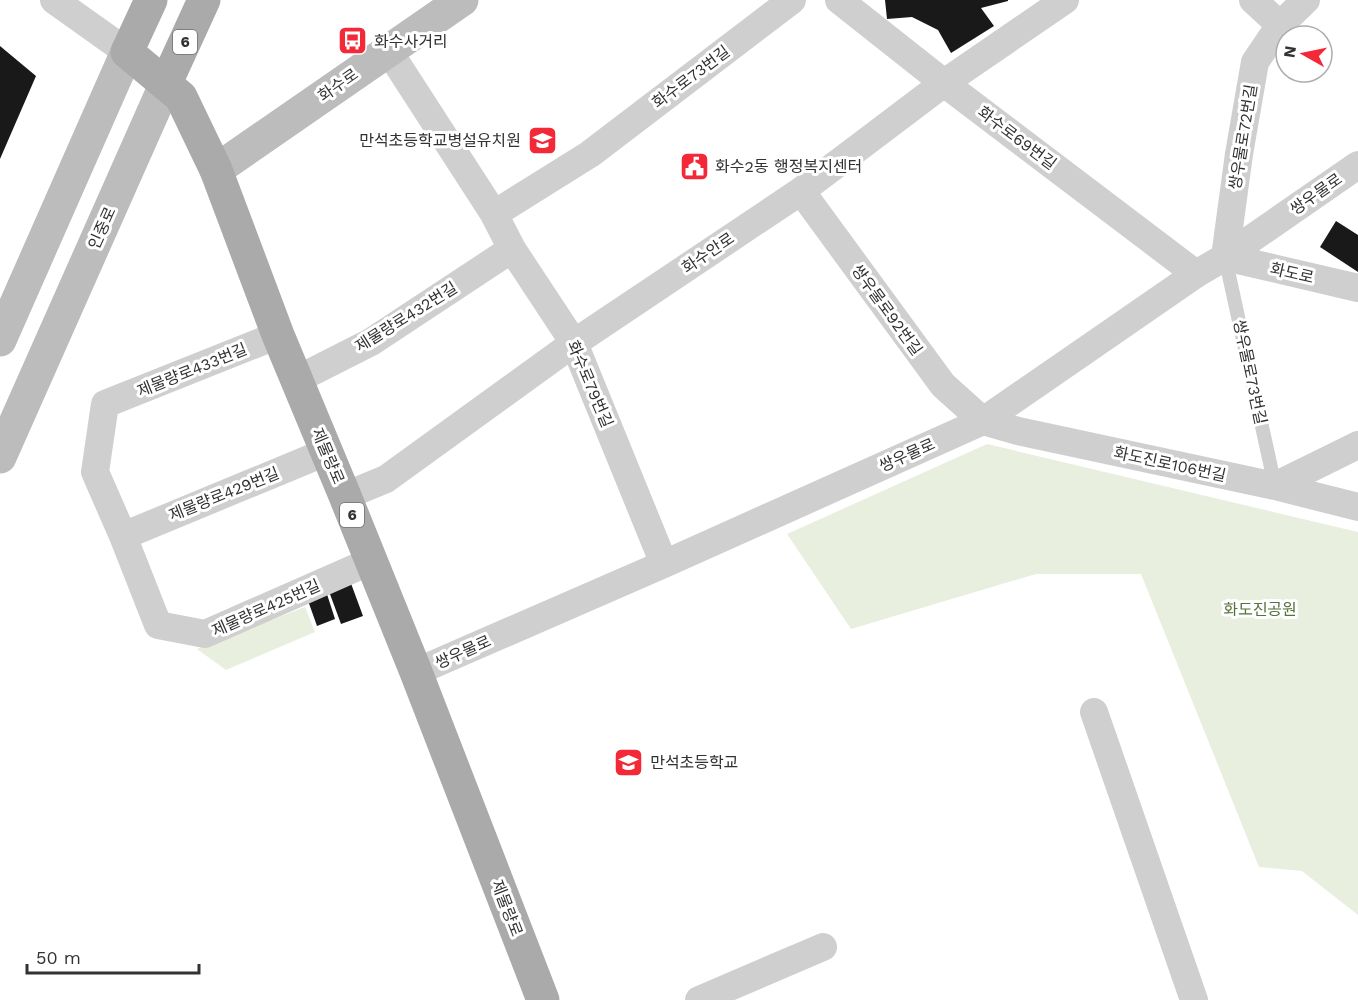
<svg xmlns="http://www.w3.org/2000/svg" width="1358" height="1000" font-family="'Work Sans','Noto Sans KR',sans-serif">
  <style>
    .green { fill: #e8efdf }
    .building { fill: #191919 }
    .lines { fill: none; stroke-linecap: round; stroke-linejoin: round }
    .lane { stroke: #cfcfcf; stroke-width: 14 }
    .street { stroke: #cfcfcf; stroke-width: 28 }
    .secondary { stroke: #bcbcbc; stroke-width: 33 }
    .primary { stroke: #aaa; stroke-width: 33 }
    .labels { text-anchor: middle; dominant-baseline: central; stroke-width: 6; stroke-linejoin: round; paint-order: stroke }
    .shield { fill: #fff; stroke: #707070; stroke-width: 1.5 }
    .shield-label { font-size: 15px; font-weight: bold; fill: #323232 }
    .poi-label { font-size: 16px; fill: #323232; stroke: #fff; text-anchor: start }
    .street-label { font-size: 16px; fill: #323232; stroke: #fff }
    .park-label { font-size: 16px; fill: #54723a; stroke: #fff }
  </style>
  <rect width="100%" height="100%" fill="#fff"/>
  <path class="green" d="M987 444 1358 532V915L1302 871 1259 867 1141 574H1036L851 629 787 534Z
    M305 607 315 632 226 670 197 649Z"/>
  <path class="building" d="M885 0H1008V1L981 8 994 26 951 53 938 30 912 17 887 19Z
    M0 46 36 76 0 159Z
    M1336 221 1358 235V272L1320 247Z
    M349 578 363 616 341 624 327 586Z
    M325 588 335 619 317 626 306 595Z"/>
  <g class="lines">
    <path class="lane" d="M1225 257 1275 486"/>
    <path class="street" d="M54 0 127 52
      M839 0 944 83 1196 274
      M1253 0 1280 25
      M1306 0 1280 25 1255 62 1239 154 1225 257 1358 288
      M388 50 494 214 512 249 574 343 664 564
      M801 191 943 385 983 421 1018 431 1275 486 1358 507
      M494 214 590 154 792 0
      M278 335 105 404 95 472 123 536 158 625 205 634 371 561
      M296 380 371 342 512 249
      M1275 486 1358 445
      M345 496 386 479 574 343 801 191 944 83 1065 0
      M123 536 326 452
      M416 672 664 564 983 421 1196 274 1225 257 1358 165
      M1094 712 1194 1000
      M699 1000 823 947"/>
    <path class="secondary" d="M216 170 462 0
      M0 340 127 52
      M0 457 166 83"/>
    <path class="primary" d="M151 0 127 52 181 97 216 170 278 335 345 496 416 672 543 1000
      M166 83 204 0"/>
  </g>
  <defs>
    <symbol id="bus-square" viewBox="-11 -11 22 22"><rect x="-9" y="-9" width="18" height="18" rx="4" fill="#f32938" stroke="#fff"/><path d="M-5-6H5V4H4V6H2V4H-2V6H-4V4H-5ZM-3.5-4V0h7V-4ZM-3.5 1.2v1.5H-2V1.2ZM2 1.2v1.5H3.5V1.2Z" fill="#fff"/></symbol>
    <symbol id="school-square" viewBox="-11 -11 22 22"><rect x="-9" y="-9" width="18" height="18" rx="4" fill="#f32938" stroke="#fff"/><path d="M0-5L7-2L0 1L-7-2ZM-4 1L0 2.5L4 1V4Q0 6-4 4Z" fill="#fff"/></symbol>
    <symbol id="civic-square" viewBox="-11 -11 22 22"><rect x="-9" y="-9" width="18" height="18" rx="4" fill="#f32938" stroke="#fff"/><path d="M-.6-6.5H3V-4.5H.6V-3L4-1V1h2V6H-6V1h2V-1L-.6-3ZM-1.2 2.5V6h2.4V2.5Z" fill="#fff"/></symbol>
  </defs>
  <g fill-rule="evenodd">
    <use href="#bus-square" x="336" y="24" width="33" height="33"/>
    <use href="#school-square" x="526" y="124" width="33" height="33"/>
    <use href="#civic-square" x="678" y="150" width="33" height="33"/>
    <use href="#school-square" x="612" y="746" width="33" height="33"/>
  </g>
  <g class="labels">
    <g class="shield">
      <rect x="173" y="30" width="24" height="24" rx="4.5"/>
      <rect x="340" y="503" width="24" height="24" rx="4.5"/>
    </g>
    <g class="shield-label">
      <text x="185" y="42">6</text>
      <text x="352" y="515">6</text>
    </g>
    <g class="poi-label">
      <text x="374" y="41">화수사거리</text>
      <text x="521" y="140" text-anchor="end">만석초등학교병설유치원</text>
      <text x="715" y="166">화수2동 행정복지센터</text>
      <text x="650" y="762">만석초등학교</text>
    </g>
    <g class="street-label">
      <text transform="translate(691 77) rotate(-37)">화수로73번길</text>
      <text transform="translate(338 85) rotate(-35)">화수로</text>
      <text transform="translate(1243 137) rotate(-81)">쌍우물로72번길</text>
      <text transform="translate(1017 138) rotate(37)">화수로69번길</text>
      <text transform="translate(1316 194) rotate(-35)">쌍우물로</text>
      <text transform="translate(102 228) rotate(-66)">인중로</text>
      <text transform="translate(708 253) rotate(-34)">화수안로</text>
      <text transform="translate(1292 273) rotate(13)">화도로</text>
      <text transform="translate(887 310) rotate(54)">쌍우물로92번길</text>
      <text transform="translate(406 317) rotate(-32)">제물량로432번길</text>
      <text transform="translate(192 370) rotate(-22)">제물량로433번길</text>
      <text transform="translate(1250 372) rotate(78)">쌍우물로73번길</text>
      <text transform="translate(590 384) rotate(67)">화수로79번길</text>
      <text transform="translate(907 455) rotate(-24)">쌍우물로</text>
      <text transform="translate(328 456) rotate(67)">제물량로</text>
      <text transform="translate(1170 464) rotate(12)">화도진로106번길</text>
      <text transform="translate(224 494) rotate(-22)">제물량로429번길</text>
      <text transform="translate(266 608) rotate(-24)">제물량로425번길</text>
      <text transform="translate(463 652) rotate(-24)">쌍우물로</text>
      <text transform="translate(507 908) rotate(69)">제물량로</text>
    </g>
    <g class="park-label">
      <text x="1260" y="609">화도진공원</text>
    </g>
  </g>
  <g transform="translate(1304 54) rotate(279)"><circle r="28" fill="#ffffff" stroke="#adadad" stroke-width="1.5"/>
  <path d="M0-4.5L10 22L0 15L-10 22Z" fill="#f32938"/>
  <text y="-9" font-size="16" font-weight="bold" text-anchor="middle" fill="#323232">N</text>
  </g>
  <path d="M27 964v9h172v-9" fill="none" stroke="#323232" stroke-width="3"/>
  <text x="36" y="964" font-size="18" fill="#323232" stroke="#ffffff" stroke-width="4.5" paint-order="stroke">50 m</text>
</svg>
